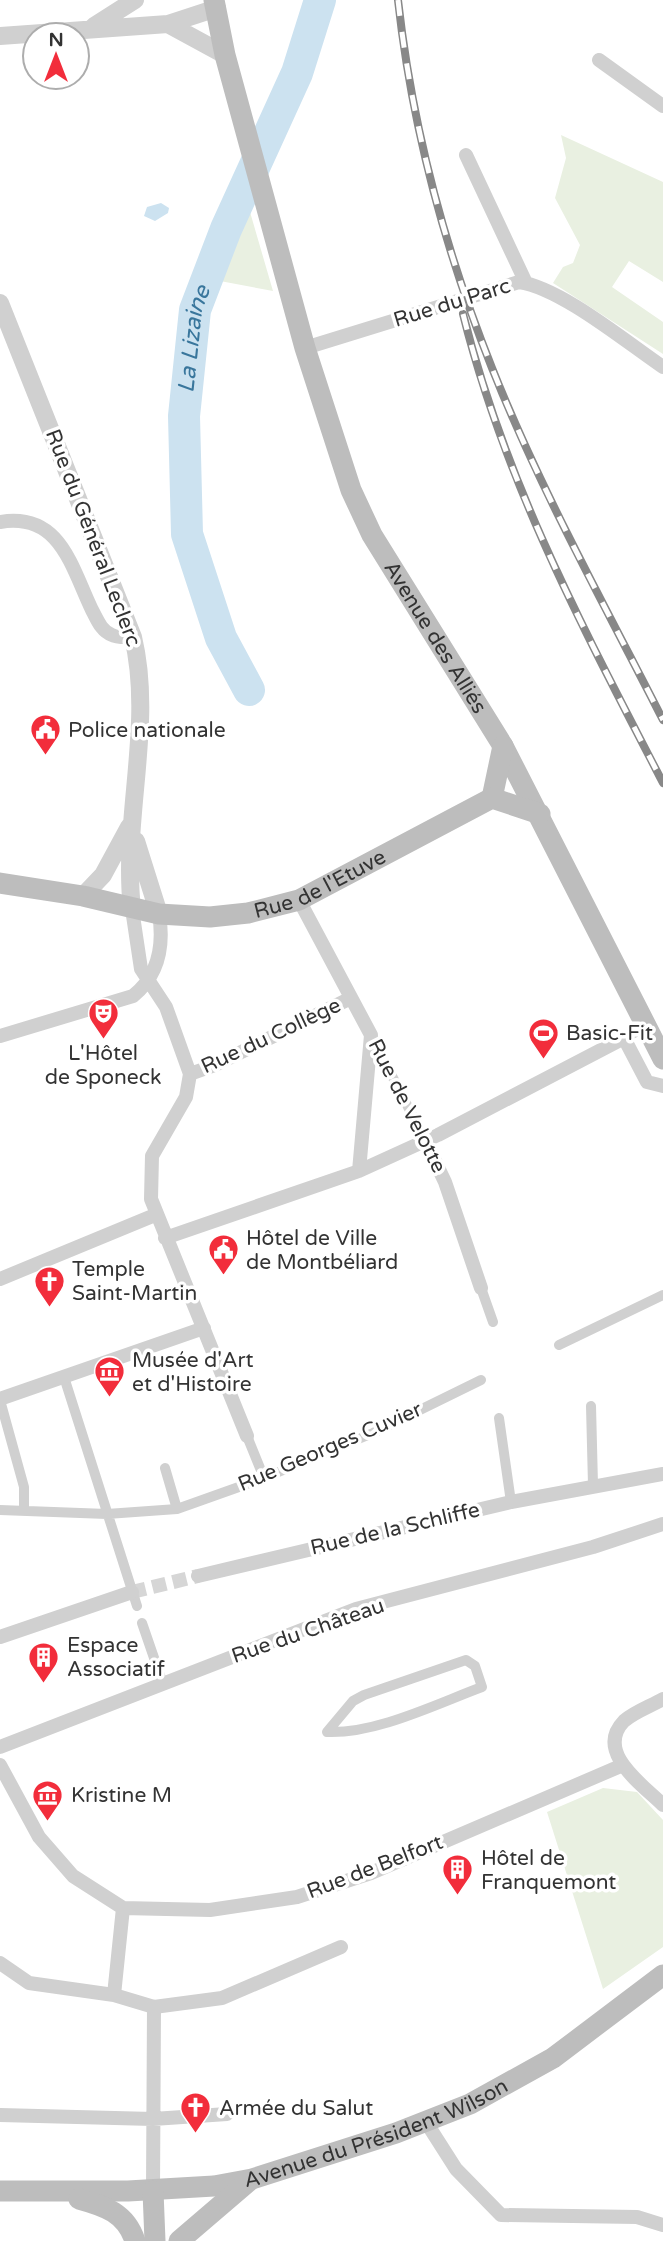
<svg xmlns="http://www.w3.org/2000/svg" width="663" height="2241" font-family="'Varela Round',sans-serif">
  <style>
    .green { fill: #e9f0e1 }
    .water { fill: #cce2f0 }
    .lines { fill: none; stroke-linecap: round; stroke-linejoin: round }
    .river { stroke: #cce2f0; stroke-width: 32 }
    .minor-tunnel { stroke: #d6d6d6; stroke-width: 14; stroke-dasharray: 14 7; stroke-linecap: butt }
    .pedestrian { stroke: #d0d0d0; stroke-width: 10 }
    .minor { stroke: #d0d0d0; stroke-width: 14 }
    .tertiary { stroke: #d0d0d0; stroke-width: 18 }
    .secondary { stroke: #bdbdbd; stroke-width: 21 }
    .rail-casing { stroke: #888; stroke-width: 8 }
    .rail { stroke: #fff; stroke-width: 5; stroke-dasharray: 16; stroke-linecap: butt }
    .labels { text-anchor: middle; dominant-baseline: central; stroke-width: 7; stroke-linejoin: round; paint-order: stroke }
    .street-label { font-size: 21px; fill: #333; stroke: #fff }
    .poi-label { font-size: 21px; fill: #333; stroke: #fff; text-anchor: start }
    .water-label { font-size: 23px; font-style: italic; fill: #39769c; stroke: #fff }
  </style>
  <rect width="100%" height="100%" fill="#fff"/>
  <path class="green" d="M561 135 663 182V282L629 261 612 287 663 322V354L553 283 563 267 573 263 580 245 555 198 566 158Z
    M250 212 273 291 220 281 225 261Z
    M603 1788 637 1792 663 1820V1947L603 1989 547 1812Z"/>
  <path class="water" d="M161 203 169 208 168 213 155 221 144 216 147 207Z"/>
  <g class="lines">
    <path class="river" id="s1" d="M249 690 221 638 187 534 184 416 195 310 226 229 297 73 320 0"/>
    <path class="minor-tunnel" d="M132 1592 198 1576"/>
    <path class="pedestrian" d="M372 1037 425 1140
      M624 1038 646 1027
      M481 1288 493 1322
      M559 1345 663 1295
      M64 1377 137 1606
      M0 1400 24 1487V1510
      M591 1406 593 1485
      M499 1418 511 1502
      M247 1436 264 1478
      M165 1468 177 1509
      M0 1510 107 1514 177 1509 264 1478 373 1433 481 1380
      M142 1623 163 1684
      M466 1660 475 1666 482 1687C436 1704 376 1734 327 1732L353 1701 364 1695Z"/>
    <path class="minor" d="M599 60 663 106
      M466 155 526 283
      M305 348 519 282C561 288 626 342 663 367
      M0 522C60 512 71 566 92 610 97 619 101 631 112 635 117 638 127 637 133 637
      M299 900 371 1035 359 1171
      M132 909 141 969 166 1007 190 1074 186 1097 152 1156 151 1199 247 1436
      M0 1036 133 996C159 975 164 945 159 914
      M190 1074 215 1065 351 998
      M425 1140 445 1182 481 1288
      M165 1238 359 1171 438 1135 624 1038 647 1082 663 1086
      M0 1279 155 1215
      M0 1399 204 1328
      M198 1576 511 1502 663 1474
      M0 1637 132 1592
      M663 1699C651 1706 634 1712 624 1721 594 1752 643 1785 663 1805
      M0 1747 356 1609 593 1547 663 1524
      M0 1765 39 1837 73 1876 123 1908 210 1910 297 1897 371 1873 623 1765
      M0 1963 29 1983 114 1995 154 2007 222 1998 341 1947
      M114 1995 123 1908
      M0 2115 153 2119 227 2114
      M426 2122 456 2169 501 2215 637 2217 663 2225
      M153 2191 154 2007"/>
    <path class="tertiary" d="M168 24 225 55
      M94 26 135 0
      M0 36 168 24 217 8
      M0 303 133 637C154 725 122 819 132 909
      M136 841 159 914
      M83 896 103 875 129 827"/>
    <g class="secondary">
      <path id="s2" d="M214 0 225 55 305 348 351 490 372 535 503 746 663 1059"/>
      <path d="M492 798 503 746"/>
      <path id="s3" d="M0 883 83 896 159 914 210 917 248 913 299 900 492 798 540 814"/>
      <path id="s4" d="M0 2191H128L214 2186 252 2179 396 2133 470 2104 553 2058 663 1975"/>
      <path d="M153 2191 155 2241"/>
      <path d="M79 2199C105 2206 126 2213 135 2241"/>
      <path d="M179 2241 249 2181"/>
    </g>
    <defs>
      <path id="rail" d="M398 0C412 127 445 250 492 368 540 489 604 604 663 720
        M463 314C506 485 583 628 663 783"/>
    </defs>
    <use href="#rail" class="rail-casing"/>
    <use href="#rail" class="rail"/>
  </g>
  <defs>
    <symbol id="civic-pin" viewBox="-11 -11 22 30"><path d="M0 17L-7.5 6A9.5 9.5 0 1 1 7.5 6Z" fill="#f22d3b" stroke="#fff"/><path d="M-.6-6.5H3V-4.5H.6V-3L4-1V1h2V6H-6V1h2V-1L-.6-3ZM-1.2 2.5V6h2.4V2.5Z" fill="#fff"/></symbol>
    <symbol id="theatre-pin" viewBox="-11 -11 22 30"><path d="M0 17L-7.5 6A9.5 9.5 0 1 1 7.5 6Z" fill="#f22d3b" stroke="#fff"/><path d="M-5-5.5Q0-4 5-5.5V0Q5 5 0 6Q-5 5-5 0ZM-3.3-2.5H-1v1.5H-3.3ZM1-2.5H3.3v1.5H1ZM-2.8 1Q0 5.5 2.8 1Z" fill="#fff"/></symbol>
    <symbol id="stadium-pin" viewBox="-11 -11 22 30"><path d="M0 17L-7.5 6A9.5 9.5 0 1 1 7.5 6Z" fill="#f22d3b" stroke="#fff"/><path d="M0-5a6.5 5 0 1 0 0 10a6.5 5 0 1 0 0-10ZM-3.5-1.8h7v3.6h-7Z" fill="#fff"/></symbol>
    <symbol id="church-pin" viewBox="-11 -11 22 30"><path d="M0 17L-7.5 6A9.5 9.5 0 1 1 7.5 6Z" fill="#f22d3b" stroke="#fff"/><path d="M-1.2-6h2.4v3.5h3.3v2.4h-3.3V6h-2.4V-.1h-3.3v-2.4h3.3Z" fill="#fff"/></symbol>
    <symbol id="museum-pin" viewBox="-11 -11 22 30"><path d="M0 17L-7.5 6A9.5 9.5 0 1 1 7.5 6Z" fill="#f22d3b" stroke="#fff"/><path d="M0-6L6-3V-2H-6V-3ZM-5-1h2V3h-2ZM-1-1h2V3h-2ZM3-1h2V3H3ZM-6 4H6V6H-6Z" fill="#fff"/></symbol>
    <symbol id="building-pin" viewBox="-11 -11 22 30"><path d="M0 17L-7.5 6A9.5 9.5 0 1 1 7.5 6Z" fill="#f22d3b" stroke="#fff"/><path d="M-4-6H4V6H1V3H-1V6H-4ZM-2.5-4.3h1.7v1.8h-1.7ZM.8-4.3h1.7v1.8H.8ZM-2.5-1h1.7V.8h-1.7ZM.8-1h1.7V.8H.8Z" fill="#fff"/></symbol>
  </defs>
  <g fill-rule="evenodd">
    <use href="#civic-pin" x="28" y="712" width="35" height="47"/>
    <use href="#theatre-pin" x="86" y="996" width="35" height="47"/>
    <use href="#stadium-pin" x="526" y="1016" width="35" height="47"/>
    <use href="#civic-pin" x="206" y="1232" width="35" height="47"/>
    <use href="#church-pin" x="32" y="1264" width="35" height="47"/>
    <use href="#museum-pin" x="92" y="1354" width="35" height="47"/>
    <use href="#building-pin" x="26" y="1640" width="35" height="47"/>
    <use href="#museum-pin" x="30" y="1778" width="35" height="47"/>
    <use href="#building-pin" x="440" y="1852" width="35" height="47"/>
    <use href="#church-pin" x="178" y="2090" width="35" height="47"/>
  </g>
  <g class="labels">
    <g class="street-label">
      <text transform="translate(452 303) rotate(-17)">Rue du Parc</text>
      <text transform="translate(93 538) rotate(69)">Rue du Général Leclerc</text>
      <text stroke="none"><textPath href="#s2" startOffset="679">Avenue des Alliés</textPath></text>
      <text stroke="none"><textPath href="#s3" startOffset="329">Rue de l'Etuve</textPath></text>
      <text transform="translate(271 1036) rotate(-25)">Rue du Collège</text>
      <text transform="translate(407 1106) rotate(63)">Rue de Velotte</text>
      <text transform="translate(330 1447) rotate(-23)">Rue Georges Cuvier</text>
      <text transform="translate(395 1529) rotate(-13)">Rue de la Schliffe</text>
      <text transform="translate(308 1631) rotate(-19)">Rue du Château</text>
      <text transform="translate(375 1867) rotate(-21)">Rue de Belfort</text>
      <text stroke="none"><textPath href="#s4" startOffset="385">Avenue du Président Wilson</textPath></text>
    </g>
    <g class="poi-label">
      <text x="68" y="730">Police nationale</text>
      <text x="566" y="1033">Basic-Fit</text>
      <text x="103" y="1053" text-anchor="middle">L'Hôtel<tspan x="103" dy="24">de Sponeck</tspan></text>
      <text x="246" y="1238">Hôtel de Ville<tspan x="246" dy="24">de Montbéliard</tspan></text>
      <text x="72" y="1269">Temple<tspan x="72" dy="24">Saint-Martin</tspan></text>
      <text x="132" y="1360">Musée d'Art<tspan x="132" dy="24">et d'Histoire</tspan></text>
      <text x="67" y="1645">Espace<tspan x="67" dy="24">Associatif</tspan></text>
      <text x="71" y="1795">Kristine M</text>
      <text x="481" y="1858">Hôtel de<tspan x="481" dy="24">Franquemont</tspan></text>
      <text x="219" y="2108">Armée du Salut</text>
    </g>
    <g class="water-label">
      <text stroke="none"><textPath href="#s1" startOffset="364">La Lizaine</textPath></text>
    </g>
  </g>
  <g transform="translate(56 56)"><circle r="33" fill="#ffffff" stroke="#adadad" stroke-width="2"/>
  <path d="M0-5L12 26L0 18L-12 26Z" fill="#f22d3b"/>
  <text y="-10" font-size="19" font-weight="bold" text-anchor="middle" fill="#333333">N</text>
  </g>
</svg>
